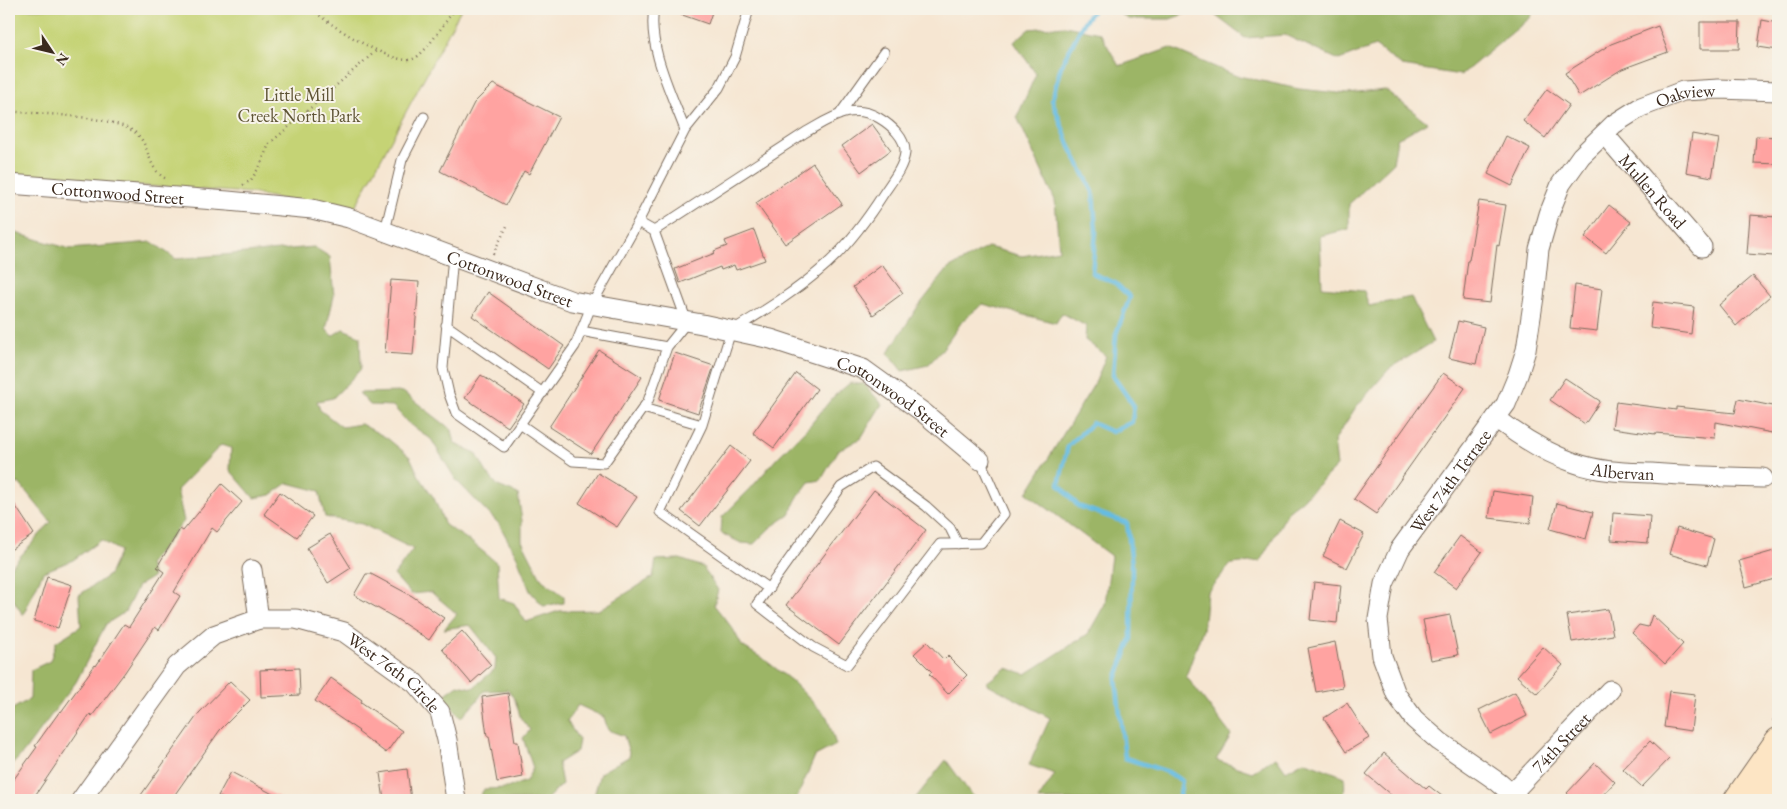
<svg xmlns="http://www.w3.org/2000/svg" width="1787" height="809" font-family="'EB Garamond',serif">
  <style>
    .green { fill: #c5d375; stroke: #807e4a }
    .forest { fill: #9cb566; stroke: #6c7042 }
    .lines { fill: none; stroke-linecap: round; stroke-linejoin: round }
    .stream { stroke: #65bce2; stroke-width: 4.5 }
    .building { fill: #ffa3a1 }
    .service-casing { stroke: #7c6c5d; stroke-width: 11 }
    .minor-casing { stroke: #7c6c5d; stroke-width: 21 }
    .secondary-casing { stroke: #7c6c5d; stroke-width: 28 }
    .path { stroke: #7c6c5d; stroke-width: 2.5; stroke-dasharray: 1 4; stroke-linecap: butt }
    .service { stroke: #fff; stroke-width: 9 }
    .minor { stroke: #fff; stroke-width: 19 }
    .secondary { stroke: #fde5c4; stroke-width: 26 }
    .labels { text-anchor: middle; dominant-baseline: central; stroke-width: 4; stroke-linejoin: round; paint-order: stroke }
    .park-label { font-size: 18px; fill: #5e5434; stroke: #f7f3e8 }
    .street-label { font-size: 18px; fill: #3b2a1e; stroke: #f7f3e8 }
  </style>
  <rect width="100%" height="100%" fill="#f7f3e8"/>
  <filter id="ink" filterUnits="userSpaceOnUse"><feTurbulence type="fractalNoise" baseFrequency=".02" numOctaves="2"/><feDisplacementMap in="SourceGraphic" scale="10" xChannelSelector="R" yChannelSelector="G"/><feConvolveMatrix kernelMatrix="1 2 1 2 8 2 1 2 1" color-interpolation-filters="sRGB"/></filter>
  <filter id="wash" filterUnits="userSpaceOnUse"><feTurbulence type="fractalNoise" baseFrequency=".0096" numOctaves="4" result="noise"/><feDisplacementMap in="SourceGraphic" scale="20" xChannelSelector="R" yChannelSelector="G"/><feGaussianBlur stdDeviation="1.12" result="paint"/><feColorMatrix in="noise" values="0 0 0 0 0 0 0 0 0 0 0 0 0 0 0 0 0 1.4 0 .05"/><feComposite in="paint" operator="in"/></filter>
  <g filter="url(#wash)">
    <rect width="100%" height="100%" fill="#f6e6d2"/>
    <path class="green" d="M9 9H461L352 213 251 193 9 177Z"/>
    <path class="forest" d="M1114 9H1199L1170 19H1128Z
      M1207 9H1534L1531 17 1461 75 1402 66 1375 46 1339 60 1285 35 1245 38Z
      M1065 26 1100 33 1119 66 1170 48 1234 75 1299 89 1348 94 1385 90 1427 122 1397 139 1393 163 1349 204V229L1320 236 1322 287 1364 291 1369 306 1411 297 1433 342 1389 369 1356 407 1334 441 1337 466 1301 501 1289 510 1260 561 1231 564 1207 592 1203 629 1186 676 1231 735 1216 760 1252 772 1276 757 1286 771 1304 761 1345 777 1344 800H1038L1055 774 1029 765 1050 718 986 683 1006 668 1026 674 1088 634 1105 604 1111 556 1027 493 1096 381 1106 356 1085 340 1086 326 1062 313 1056 323 983 304 963 320 942 350 928 365 902 371 888 353 917 308 948 269 988 247 1022 256 1059 250 1055 200 1017 117 1036 74 1014 42 1029 29Z
      M9 231 70 249 152 242 176 259 314 247 330 257 334 296 326 329 332 336 343 329 360 336 361 369 333 398 317 401 320 410 342 427 361 424 387 438 410 457 419 476 434 498 445 525 470 541 497 563 499 598 514 603 526 622 559 611 599 610 653 577 656 560 680 559 703 567 718 590 714 605 733 629 742 646 765 660 793 682 827 717 836 745 815 756 796 800H667L642 792 637 800H593L600 773 630 756 624 736 608 730 604 717 578 705 567 721 579 740 577 751 558 763 562 784 546 800H478L484 789 507 788 526 781 533 768 523 738 530 730 521 719 515 700 508 690 484 691 476 702 461 718 443 696 458 685 473 688 495 669 496 658 470 625 444 629 457 614 431 592 411 594 394 575 413 549 362 524 325 517 319 491 288 483 271 495 254 498 230 470 231 448 221 445 177 490 184 521 149 564 153 577 138 586 125 612 106 624 76 682 23 753 9 768V711L30 699 31 670 50 661 56 642 81 626 79 595 109 575 120 551 101 540 73 560 43 572 23 615 9 593V569L51 522 19 483 9 488Z
      M850 383 864 384 882 404 861 438 838 451 821 480 809 482 796 500 789 515 771 527 754 544 741 543 721 533 722 517 751 488 778 457 811 424 833 397Z
      M403 392 452 430 455 444 476 453 487 473 498 486 518 494 522 521V541L542 580 564 596V603L543 606 530 591 517 557 499 524 456 480 431 439 407 422 393 406 370 405 359 393Z
      M946 760 970 793 978 800H914Z"/>
    <g class="lines">
      <path class="stream" d="M1094 9 1084 22 1061 66 1052 100 1070 147 1093 192 1096 231 1092 273 1115 283 1130 297 1116 334 1113 376 1134 406 1132 422 1112 432 1092 423 1068 446 1059 484 1078 506 1127 523 1132 565 1131 639 1116 679 1125 758 1168 772 1182 781 1179 800"/>
    </g>
    <g id="blocks">
      <path class="building" d="M671 9H713L708 24 671 11Z
        M1762 20 1778 23V50L1758 47Z
        M1700 22H1740L1739 49H1700Z
        M1658 26 1668 52 1622 69 1579 96 1565 73 1611 44Z
        M493 84 559 117 529 174 524 171 506 205 440 171 474 103Z
        M1547 89 1569 105 1545 138 1523 121Z
        M872 124 891 150 861 172 842 146Z
        M1692 134 1719 139 1712 177 1686 172Z
        M1506 136 1530 148 1512 186 1488 174Z
        M1756 136 1778 137V164L1754 163Z
        M813 163 842 204 785 244 756 203Z
        M1479 201 1506 205 1499 246 1497 245 1490 303 1463 300 1468 260H1469Z
        M1609 205 1631 222 1606 253 1585 237Z
        M1750 215 1777 217 1774 256 1747 254Z
        M754 230 765 260 736 270 734 265 721 270 720 267 680 283 675 269 715 253 714 251 727 246 725 241Z
        M882 265 903 293 873 315 853 287Z
        M1753 276 1770 296 1736 326 1719 305Z
        M391 280 419 282 413 355 385 353Z
        M1575 285 1602 289 1597 331 1570 328Z
        M488 292 564 346 548 369 472 316Z
        M1653 302 1694 307 1691 334 1650 328Z
        M1458 321 1484 327 1476 364 1449 358Z
        M599 350 642 377 591 454 549 427Z
        M675 353 714 366 698 413 659 400Z
        M796 373 817 389 774 448 753 433Z
        M1443 373 1465 388 1376 514 1354 499Z
        M481 375 524 404 508 427 465 398Z
        M1565 378 1600 401 1585 424 1550 400Z
        M1738 399 1778 407 1777 434 1716 422 1715 438 1655 433V434L1612 428 1616 402 1676 410V407L1735 413Z
        M731 446 750 461 700 526 681 511Z
        M598 473 637 497 617 527 579 503Z
        M222 484 242 502 217 532 212 528 174 592 180 596 159 630 155 627 125 672 92 716 90 714 32 800H9V786L37 747 35 746 60 711 61 712 95 665 96 666 124 624 129 627 164 572 157 567 180 529 183 531Z
        M874 490 926 530 839 645 786 605Z
        M1493 491 1533 497 1530 523 1489 518Z
        M280 492 313 516 297 537 264 514Z
        M9 496 34 534 9 551Z
        M1557 503 1593 512 1586 539 1550 529Z
        M1613 513 1650 516 1648 543 1611 540Z
        M1340 521 1364 534 1347 568 1323 556Z
        M1677 528 1714 539 1707 565 1669 554Z
        M330 534 351 568 328 583 307 548Z
        M1460 536 1482 552 1456 588 1434 572Z
        M1774 551 1778 566V578L1746 587 1739 561Z
        M366 574H371L412 596 444 618 429 640 395 618 354 595Z
        M47 577 72 585 58 628 34 621Z
        M1314 582 1341 585 1337 623 1310 620Z
        M1608 609 1613 635 1572 642 1567 615Z
        M1450 615 1458 655 1431 660 1423 620Z
        M1652 615 1683 644 1665 664 1632 633 1639 625 1648 627Z
        M462 631 491 665 471 683 442 649Z
        M927 642 944 660 948 656 967 675 948 694 929 674 932 672 914 654Z
        M1335 642 1343 687 1316 692 1308 648Z
        M1543 647 1563 665 1537 694 1517 676Z
        M299 668 300 695 261 697 260 670Z
        M331 678 362 700 361 702 402 731 386 753 358 732 359 731 315 701Z
        M230 681 250 700 220 730 171 800H149L141 795 199 713Z
        M1669 691 1695 694 1691 731 1664 727Z
        M1515 692 1527 716 1491 734 1479 710Z
        M508 693 515 742H518L523 777 497 782 489 736H487L482 697Z
        M1347 703 1369 738 1346 752 1324 718Z
        M1650 741 1669 759 1642 787 1623 769Z
        M1384 753 1426 789 1429 786 1447 800H1397L1366 774Z
        M1595 763 1615 782 1598 800H1574L1567 793Z
        M407 769 411 800H384L380 773Z
        M231 772 284 800H226L218 796Z"/>
    </g>
  </g>
  <g filter="url(#ink)">
    <use href="#blocks" fill-opacity="0" stroke="#7c6c5d" stroke-width="1"/>
    <g class="lines">
      <defs>
        <path id="service" d="M654 9C647 46 672 95 685 130L719 88 735 57 749 9
          M839 115 884 52
          M638 222 654 231 806 132C831 118 852 102 879 118 891 125 906 138 905 153 903 168 892 181 884 193 868 218 849 244 827 264 798 290 764 311 731 331L702 425 643 408
          M385 231 402 160 424 117
          M453 256 443 368 449 394 456 413 504 447 575 346 592 304 638 222 685 130
          M446 325 543 393
          M581 331 667 347 687 322 654 231
          M520 424 573 461 604 463 648 401 667 347
          M702 425 660 512 769 589
          M958 544 950 528 926 506 873 467 841 487 757 604 813 647 847 665 940 544 981 543 1004 514 980 460"/>
        <g id="minor">
          <path id="s1" d="M1604 134 1702 247"/>
          <path id="s2" d="M9 184 228 201 312 209 349 218 572 301 702 324 771 339 863 369 924 413 980 460"/>
          <path id="s3" d="M1496 418C1520 437 1546 453 1575 463 1600 472 1626 472 1651 473 1688 476 1725 477 1763 478"/>
          <path d="M252 570 259 619"/>
          <path id="s4" d="M1511 794 1610 690"/>
          <path id="s5" d="M81 800 177 666 214 635 259 619H296L344 632 415 683 440 712 447 740 456 800"/>
          <path id="s6" d="M1519 800 1498 782 1439 741 1414 719 1396 694 1382 656 1378 619 1384 584 1400 549 1506 404 1518 375 1526 350 1534 297 1539 249 1549 214 1561 184 1581 156 1614 124 1641 107 1683 91 1719 89 1778 91"/>
        </g>
        <path id="secondary" d="M1737 800 1778 741
          M1762 800 1778 776"/>
      </defs>
      <use href="#service" class="service-casing"/>
      <use href="#minor" class="minor-casing"/>
      <use href="#secondary" class="secondary-casing"/>
      <path class="path" d="M312 9C326 23 395 67 413 59 425 55 446 20 455 9
        M9 107 17 112C44 114 120 116 138 135 150 147 148 171 167 179
        M243 185 251 180 260 166 269 144 377 50
        M493 254 508 224
        M1773 721 1778 714"/>
      <use href="#service" class="service"/>
      <use href="#minor" class="minor"/>
      <use href="#secondary" class="secondary"/>
    </g>
  </g>
  <g class="labels">
    <g class="park-label">
      <text x="299" y="94">Little Mill<tspan x="299" dy="21">Creek North Park</tspan></text>
    </g>
    <g class="street-label">
      <text stroke="none"><textPath href="#s6" startOffset="882">Oakview</textPath></text>
      <text stroke="none"><textPath href="#s1" startOffset="75">Mullen Road</textPath></text>
      <text stroke="none"><textPath href="#s2" startOffset="109">Cottonwood Street</textPath></text>
      <text stroke="none"><textPath href="#s2" startOffset="514">Cottonwood Street</textPath></text>
      <text stroke="none"><textPath href="#s2" startOffset="919">Cottonwood Street</textPath></text>
      <text stroke="none"><textPath href="#s3" startOffset="140">Albervan</textPath></text>
      <text stroke="none"><textPath href="#s6" startOffset="400">West 74th Terrace</textPath></text>
      <text stroke="none"><textPath href="#s5" startOffset="412">West 76th Circle</textPath></text>
      <text stroke="none"><textPath href="#s4" startOffset="72">74th Street</textPath></text>
    </g>
  </g>
  <rect width="1787" height="809" fill="none" stroke="#f7f3e8" stroke-width="30"/>
  <g transform="translate(52 52) rotate(125)" stroke="#f7f3e8" stroke-width="4" paint-order="stroke">
  <path d="M0-4L9 19L0 12L-9 19Z" fill="#3b2a1e"/>
  <text y="-8" font-size="14" font-weight="bold" text-anchor="middle" fill="#3b2a1e">N</text>
  </g>
</svg>
